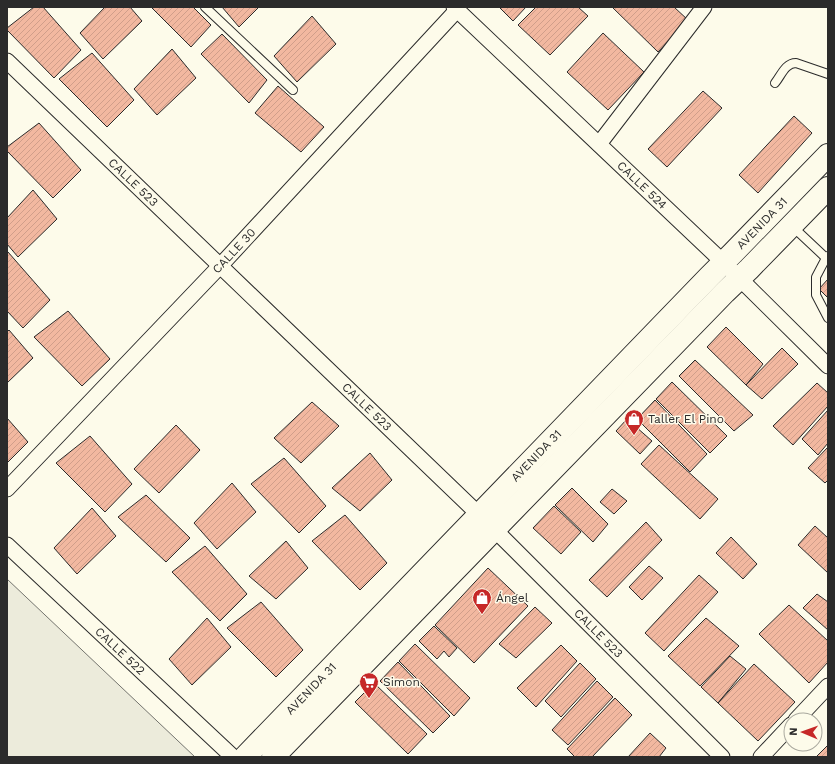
<svg xmlns="http://www.w3.org/2000/svg" width="835" height="764" font-family="'Work Sans',sans-serif">
  <style>
    .park { fill: #ecebdb; stroke: #74746e }
    .building { fill: url(#building-hatch); stroke: #2b2b2b }
    .lines { fill: none; stroke-linecap: round; stroke-linejoin: round }
    .service-casing { stroke: #2b2b2b; stroke-width: 10 }
    .minor-casing { stroke: #2b2b2b; stroke-width: 17 }
    .secondary-casing { stroke: #2b2b2b; stroke-width: 24 }
    .service { stroke: #fdfbea; stroke-width: 8 }
    .minor { stroke: #fdfbea; stroke-width: 15 }
    .secondary { stroke: #fdfbea; stroke-width: 22 }
    .labels { text-anchor: middle; dominant-baseline: central; stroke-width: 3; stroke-linejoin: round; paint-order: stroke }
    .street-label { font-size: 12px; fill: #2b2b2b; stroke: #fdfbea }
    .poi-label { font-size: 12px; fill: #2b2b2b; stroke: #fdfbea; text-anchor: start }
  </style>
  <defs>
    <pattern id="building-hatch" width="6" height="6" patternUnits="userSpaceOnUse"><rect width="6" height="6" fill="#f2b8a0"/><path d="M-1 1l2-2M0 6l6-6M5 7l2-2" fill="none" stroke="#d09e8a"/></pattern>
  </defs>
  <rect width="100%" height="100%" fill="#fdfbea"/>
  <path class="park" d="M7 579 195 757H7Z"/>
  <path class="building" d="M34 7H43L81 50 54 78 7 30V28Z
    M105 7H130L142 21 103 59 80 33Z
    M151 7H193L211 25 191 47Z
    M222 7H259L239 27Z
    M499 7H526L513 21Z
    M536 7H578L588 16 550 55 518 25Z
    M612 7H674L688 20 658 52Z
    M312 16 336 44 297 82 274 56Z
    M603 33 644 72 608 110 567 72Z
    M222 34 267 80 249 103 201 54Z
    M172 49 196 78 157 115 134 89Z
    M92 53 134 100 107 127 59 79Z
    M278 86 324 127 301 152 255 113Z
    M703 91 722 108 667 167 648 149Z
    M794 116 812 133 758 193 739 175Z
    M39 123 81 170 53 198 7 151V147Z
    M33 190 57 219 18 257 7 244V218Z
    M8 252 50 300 23 328 7 311V253Z
    M828 279V298L819 289Z
    M68 311 110 359 82 386 34 337Z
    M726 327 763 364 746 385 707 347Z
    M9 330 33 358 7 383V332Z
    M782 348 798 364 762 399 746 385Z
    M695 360 753 415 734 431 679 376Z
    M672 382 727 436 710 453 656 399Z
    M817 383 828 393V406L793 445 773 426Z
    M655 400 707 454 690 472 637 419Z
    M312 402 339 426 301 463 274 438Z
    M828 410V443L818 455 802 439Z
    M7 418 28 442 7 463Z
    M627 419 652 441 640 454 616 431Z
    M176 425 200 450 159 493 134 469Z
    M90 436 132 484 105 512 56 463Z
    M659 445 718 499 700 519 641 464Z
    M828 447V480L825 483 808 468Z
    M370 453 392 480 360 511 332 488Z
    M284 458 326 506 299 533 251 484Z
    M232 483 256 512 217 549 194 523Z
    M572 488 608 524 593 542 555 505Z
    M612 489 627 501 614 514 600 502Z
    M146 495 190 538 166 562 118 517Z
    M554 506 581 532 561 554 533 528Z
    M92 508 116 536 77 574 54 548Z
    M345 515 387 563 360 590 312 541Z
    M646 522 662 540 607 597 589 580Z
    M815 526 828 538V573L798 545Z
    M731 537 757 564 743 579 716 553Z
    M286 541 308 568 276 599 249 576Z
    M205 546 247 594 220 621 172 572Z
    M649 566 663 578 642 600 629 587Z
    M488 568 528 606 474 663 435 625Z
    M699 575 718 592 664 651 645 633Z
    M817 594 828 602V630L803 608Z
    M261 602 303 650 276 677 227 628Z
    M789 605 828 641V662L809 683 759 634Z
    M535 607 552 623 516 658 499 644Z
    M207 618 231 647 192 685 169 659Z
    M706 618 739 646 700 686 668 656Z
    M434 626 457 648 449 657 444 651 437 659 419 641Z
    M415 644 470 698 454 716 399 661Z
    M561 645 577 661 536 707 517 688Z
    M730 656 746 669 718 703 701 687Z
    M398 662 450 716 433 733 380 681Z
    M580 663 596 679 561 717 545 701Z
    M754 664 795 702 758 741 718 703Z
    M597 681 613 697 568 745 552 730Z
    M374 683 427 734 408 754 355 702Z
    M615 698 632 715 592 757H575L567 749Z
    M650 733 666 748 659 757H628Z
    M828 745V757H816Z"/>
  <g class="lines">
    <defs>
      <path id="service" d="M205 7 293 90
        M775 83C781 76 785 63 796 63L828 74
        M792 226 826 258
        M828 256 826 258 816 277V295L828 318"/>
      <g id="minor">
        <path id="s1" d="M454 7 724 263 828 366"/>
        <path id="s2" d="M7 61 495 530 722 757"/>
        <path d="M599 144 704 7"/>
        <path id="s3" d="M7 489 220 266 457 10"/>
        <path id="s4" d="M7 545 233 757"/>
        <path d="M796 720 828 686"/>
        <path d="M761 757 791 725"/>
      </g>
      <g id="secondary">
        <path id="s5" d="M245 757 709 277 733 253 828 155"/>
        <path d="M273 757 725 292 749 269 828 188"/>
      </g>
    </defs>
    <use href="#service" class="service-casing"/>
    <use href="#minor" class="minor-casing"/>
    <use href="#secondary" class="secondary-casing"/>
    <use href="#service" class="service"/>
    <use href="#minor" class="minor"/>
    <use href="#secondary" class="secondary"/>
  </g>
  <defs>
    <symbol id="shop-pin" viewBox="-11 -11 22 30"><path d="M0 17L-7.5 6A9.5 9.5 0 1 1 7.5 6Z" fill="#c62828" stroke="#fdfbea"/><path d="M-5-2.5h2.3a2.7 3.5 0 0 1 5.4 0H5L5.5 6h-11ZM-1.5-2.5h3a1.5 2.3 0 0 0-3 0Z" fill="#fff"/></symbol>
    <symbol id="supermarket-pin" viewBox="-11 -11 22 30"><path d="M0 17L-7.5 6A9.5 9.5 0 1 1 7.5 6Z" fill="#c62828" stroke="#fdfbea"/><path d="M-6-5.5h2.5l.6 2H6L4.5 2H-2.5L-4.4-4H-6ZM-1.5 3.2a1.3 1.3 0 1 0 .1 0ZM3 3.2a1.3 1.3 0 1 0 .1 0Z" fill="#fff"/></symbol>
  </defs>
  <g fill-rule="evenodd">
    <use href="#shop-pin" x="623" y="408" width="22" height="30"/>
    <use href="#shop-pin" x="471" y="587" width="22" height="30"/>
    <use href="#supermarket-pin" x="358" y="671" width="22" height="30"/>
  </g>
  <g class="labels">
    <g class="street-label">
      <text stroke="none"><textPath href="#s2" startOffset="175">CALLE 523</textPath></text>
      <text stroke="none"><textPath href="#s1" startOffset="259">CALLE 524</textPath></text>
      <text stroke="none"><textPath href="#s5" startOffset="743">AVENIDA 31</textPath></text>
      <text stroke="none"><textPath href="#s3" startOffset="329">CALLE 30</textPath></text>
      <text stroke="none"><textPath href="#s2" startOffset="499">CALLE 523</textPath></text>
      <text stroke="none"><textPath href="#s5" startOffset="419">AVENIDA 31</textPath></text>
      <text stroke="none"><textPath href="#s2" startOffset="823">CALLE 523</textPath></text>
      <text stroke="none"><textPath href="#s4" startOffset="155">CALLE 522</textPath></text>
      <text stroke="none"><textPath href="#s5" startOffset="95">AVENIDA 31</textPath></text>
    </g>
    <g class="poi-label">
      <text x="648" y="419">Taller El Pino</text>
      <text x="496" y="598">Ángel</text>
      <text x="383" y="682">Simon</text>
    </g>
  </g>
  <rect width="835" height="764" fill="none" stroke="#2b2b2b" stroke-width="16"/>
  <g transform="translate(803 732) rotate(272)"><circle r="19" fill="#fdfbea" stroke="#a9a89e"/>
  <path d="M0-3L7 15L0 10L-7 15Z" fill="#c62828"/>
  <text y="-6" font-size="11" font-weight="bold" text-anchor="middle" fill="#2b2b2b">N</text>
  </g>
</svg>
